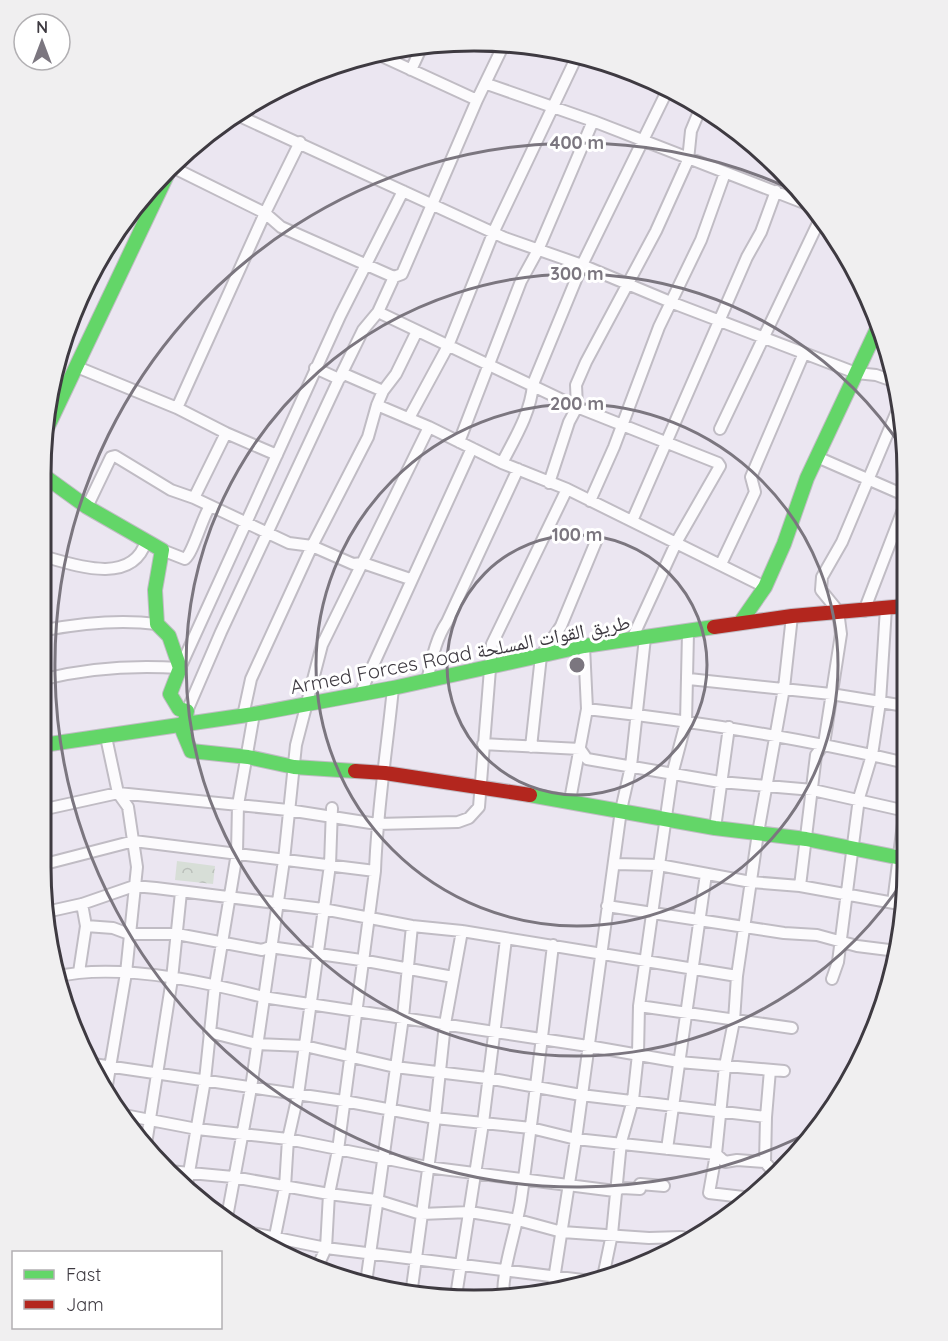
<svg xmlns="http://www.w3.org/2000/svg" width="948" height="1341" font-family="Quicksand,'Noto Naskh Arabic',sans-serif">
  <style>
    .forest { fill: url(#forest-crowns) }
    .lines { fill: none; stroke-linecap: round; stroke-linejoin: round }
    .street-casing { stroke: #c0bcc4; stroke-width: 14 }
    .fast-casing { stroke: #c0bcc4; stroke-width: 16 }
    .jam-casing { stroke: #c0bcc4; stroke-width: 16 }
    .street { stroke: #fcfbfd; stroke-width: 10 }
    .fast { stroke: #63d668; stroke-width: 14 }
    .jam { stroke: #b3261e; stroke-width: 14 }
    .ring { fill: none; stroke: #7b767f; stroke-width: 3 }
    .labels { text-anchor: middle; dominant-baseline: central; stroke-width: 6; stroke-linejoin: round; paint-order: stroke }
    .street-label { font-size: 20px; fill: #3e3a41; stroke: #fff }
    .rim { fill: none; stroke: #3e3a41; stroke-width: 3 }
    .centre { fill: #7b767f; stroke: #fff; stroke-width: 3 }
    .ring-label { font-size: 18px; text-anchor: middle; font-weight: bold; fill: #7b767f; stroke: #fff; stroke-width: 6; stroke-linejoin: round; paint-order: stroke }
  </style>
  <defs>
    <pattern id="forest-crowns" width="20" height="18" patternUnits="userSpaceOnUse" patternTransform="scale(1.5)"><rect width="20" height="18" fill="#d7ded7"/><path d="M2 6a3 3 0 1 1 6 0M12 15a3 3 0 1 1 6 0" fill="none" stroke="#babfba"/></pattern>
  </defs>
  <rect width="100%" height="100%" fill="#ebe6f1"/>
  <path class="forest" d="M177 861 215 866 213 884 175 880Z"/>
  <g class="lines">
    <defs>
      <path id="street" d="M377 54 477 100
        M411 70 423 44
        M487 84 593 121 812 206
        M235 114 505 238 582 265 673 303 856 373 876 375 893 381
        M172 167 265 213 281 227 394 277 402 274 477 100 505 42
        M394 277 378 312 577 407 569 422 549 483
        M77 367 177 408 226 433 277 455
        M315 368 339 379 344 374 383 391 377 405
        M54 375 58 377
        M383 391 396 374 417 331
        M177 408 265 213 300 142
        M409 418 448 346 494 231 578 54
        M720 429 820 219
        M459 442 521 281 538 250 593 121
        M817 457 904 495
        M502 463C515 438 531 412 533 384L582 265 669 87
        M194 498 226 433
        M590 501 614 447 659 327 701 240 725 173
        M87 507 111 457 115 456 171 490 194 498 289 543 312 546 353 564 363 563 410 579
        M632 521 747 257 761 232 776 191
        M162 550 185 559C193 553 202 518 210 506
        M46 557C77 566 133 585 146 541
        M721 564 755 492 751 477 804 353
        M864 611 904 507
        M45 630C82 623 119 619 157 624
        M632 639 677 541 720 466 718 463 577 407 576 385 586 362 656 231 688 160 691 131 701 107
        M44 679C88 668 134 665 180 668L340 316 403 191
        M689 679 831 694 905 706
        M427 681C432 660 435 640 447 622L518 469
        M360 694 472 448
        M587 709C694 721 801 738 906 763
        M187 711 221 632 339 379 363 330 378 312
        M243 716 251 679 312 546 368 437 377 405 429 427 502 463 567 489 765 587
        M483 744 580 749 587 759 720 782 813 790 906 811
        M531 747 541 656 561 626 597 539
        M570 800 587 709 584 646
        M41 810 118 793 288 810 377 824 458 822 469 818 479 807 492 644 567 489
        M715 828 729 727
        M614 864 659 865 751 882 800 886 905 905
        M41 865 134 841 375 871
        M800 886 816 755 824 744 841 634 838 611 821 590 822 577 842 542 900 404
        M893 903 906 800
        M607 906 784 933 817 935 857 946 897 951
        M46 912 82 904 134 886 156 888 323 909 412 926 462 931 737 976
        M86 926 113 928 129 934H177L262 950 270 947 361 960 453 977
        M79 972 86 926 82 904
        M55 977C116 962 203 981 263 997L588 1046 679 1062 784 1071
        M832 979 838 962 859 798 872 755 880 702 886 608
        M639 1006 792 1028
        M209 1032 256 1044 305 1046 395 1067 487 1078 581 1095 766 1117 770 1070
        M93 1064 344 1101 435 1118 531 1128 576 1139 716 1154 725 1162 737 1160 765 1162 776 1175
        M106 1091 126 973 137 867 128 807 118 793 106 737
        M119 1114 197 1129 288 1139 427 1167 615 1191 622 1188 640 1189V1184L664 1186
        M146 1144 172 979 181 892
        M667 1149 706 874
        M765 1162 766 1117
        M169 1171 233 1177 329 1194 376 1200 421 1214 470 1212 518 1220 562 1232 649 1238 682 1237 689 1240
        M186 1190 205 1080 215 985 237 853 238 805 254 714
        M752 1198 709 1193 716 1154 725 1066 734 1021 737 976 758 833 784 688 792 616
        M227 1217 251 1088 284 860 296 745 322 645 429 427
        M252 1233 326 1248 591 1281
        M273 1246 285 1187 288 1139 298 1095 330 865 332 808
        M316 1270 326 1248 329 1194 338 1150 375 871C377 810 387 749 393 688
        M603 1277 612 1234 621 1142 633 1100 638 1054 639 1006 659 865 672 775 686 722 688 633
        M366 1283 403 1017 412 926
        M552 1292 576 1139 621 810 631 766 645 638
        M503 1294C504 1261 516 1232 521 1200 533 1115 543 1030 553 945
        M411 1295 435 1118 445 1024 462 931
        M456 1296 483 1123 506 939"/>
      <path id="fast" d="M48 426 169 171
        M47 478 87 507 162 550 155 590 157 624 169 636 180 668 170 694 179 709 187 711 183 732 191 751 248 757 294 767 355 771
        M740 623 765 587 784 544 807 478 877 329
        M43 745 254 714 393 688 584 646 714 627
        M530 795 715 828 806 839 906 859"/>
      <path id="jam" d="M714 627 792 616 905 606
        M355 771 385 773 530 795"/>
    </defs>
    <use href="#street" class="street-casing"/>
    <use href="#fast" class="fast-casing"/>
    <use href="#jam" class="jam-casing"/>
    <use href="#street" class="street"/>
    <use href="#fast" class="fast"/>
    <use href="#jam" class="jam"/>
  </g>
  <g class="ring">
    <circle cx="577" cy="665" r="130"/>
    <circle cx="577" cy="665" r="261"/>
    <path d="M905 878A391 391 0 1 1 903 449"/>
    <path d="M818 1128A522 522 0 1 1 802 194"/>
  </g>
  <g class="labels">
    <g class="street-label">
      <text transform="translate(460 654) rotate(-11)">Armed Forces Road طريق القوات المسلحة</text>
    </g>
  </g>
  <path d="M0 0H948V1341H0ZM474 51H474A423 423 0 0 1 897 474V867A423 423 0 0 1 474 1290H474A423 423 0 0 1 51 867V474A423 423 0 0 1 474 51Z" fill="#f0eff0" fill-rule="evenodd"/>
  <path class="rim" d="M474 51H474A423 423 0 0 1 897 474V867A423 423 0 0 1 474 1290H474A423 423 0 0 1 51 867V474A423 423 0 0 1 474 51Z"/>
  <circle cx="577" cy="665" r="9" class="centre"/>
  <g class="ring-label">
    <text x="577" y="149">400 m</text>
    <text x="577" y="280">300 m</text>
    <text x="577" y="410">200 m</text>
    <text x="577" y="541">100 m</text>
  </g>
  <rect x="12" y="1251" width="210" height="78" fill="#ffffff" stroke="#b2b0b3" stroke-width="1.5"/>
  <rect x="24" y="1270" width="30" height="9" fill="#63d668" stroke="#b2b0b3" stroke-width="1.5"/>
  <text x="66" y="1281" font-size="18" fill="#3e3a41">Fast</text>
  <rect x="24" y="1300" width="30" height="9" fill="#b3261e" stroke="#b2b0b3" stroke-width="1.5"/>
  <text x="66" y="1311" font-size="18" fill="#3e3a41">Jam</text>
  <g transform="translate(42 42)"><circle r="28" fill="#ffffff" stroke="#b2b0b3" stroke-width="1.5"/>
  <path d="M0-4.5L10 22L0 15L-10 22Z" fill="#7b767f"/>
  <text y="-9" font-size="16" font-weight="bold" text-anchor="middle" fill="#3e3a41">N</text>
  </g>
</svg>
